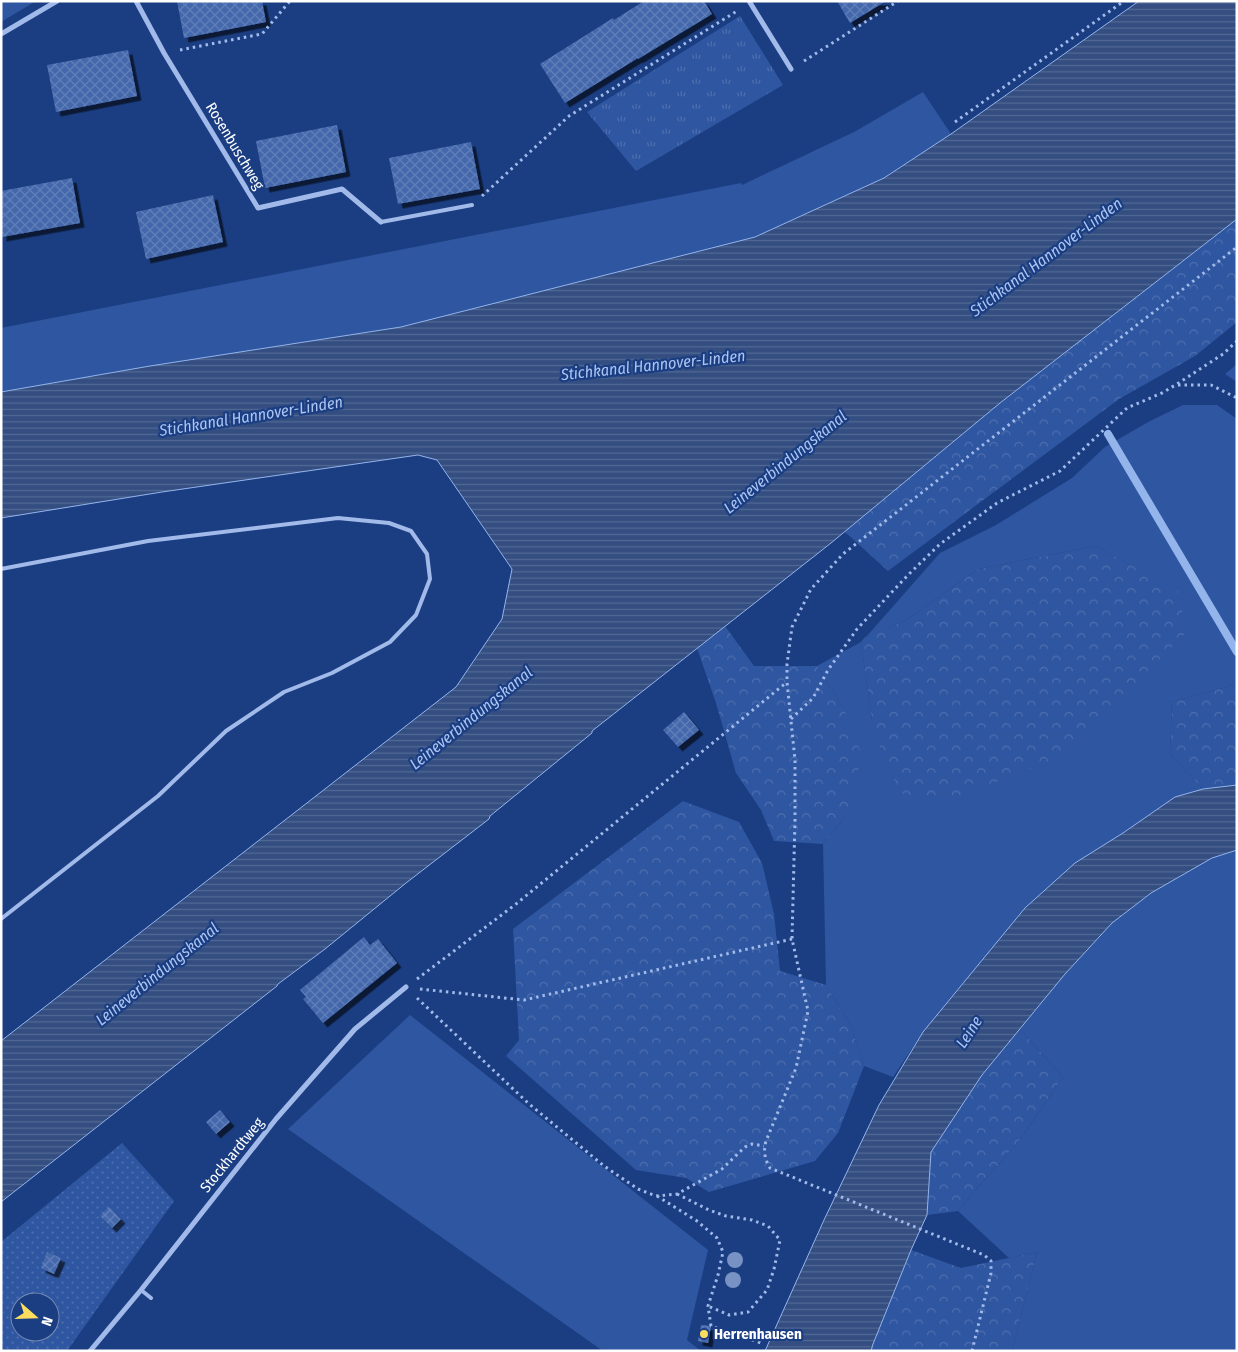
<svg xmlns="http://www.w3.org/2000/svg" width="1238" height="1352" font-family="'Fira Sans Condensed',sans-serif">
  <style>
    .grass { fill: #2f56a1 }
    .forest { fill: url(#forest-crowns) }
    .park { fill: url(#park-tufts) }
    .garden { fill: url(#garden-dots); fill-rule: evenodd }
    .water { fill: url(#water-rules); stroke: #94b4ec }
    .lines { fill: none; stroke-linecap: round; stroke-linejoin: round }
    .stream { stroke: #94b4ec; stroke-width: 8 }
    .building { fill: url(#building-cross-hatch); filter: url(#shadow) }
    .path { stroke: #a1baea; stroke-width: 3; stroke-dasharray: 2.5 4; stroke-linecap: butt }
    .lane { stroke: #a1baea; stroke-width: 4 }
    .street { stroke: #a1baea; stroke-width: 5 }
    .tree { fill: #7892c3 }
    .poi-dot { fill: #fbde5d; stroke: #1b3e83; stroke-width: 2 }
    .labels { text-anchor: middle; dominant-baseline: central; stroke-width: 4.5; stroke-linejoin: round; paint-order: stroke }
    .street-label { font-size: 15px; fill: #fff; stroke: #1b3e83 }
    .poi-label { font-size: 15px; font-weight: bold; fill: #fff; stroke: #1b3e83; text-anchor: start }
    .water-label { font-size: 16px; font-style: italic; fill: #acc5f2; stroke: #1b3e83 }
  </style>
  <defs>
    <pattern id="forest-crowns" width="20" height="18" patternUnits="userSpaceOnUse" patternTransform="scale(1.25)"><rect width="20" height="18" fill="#2f56a1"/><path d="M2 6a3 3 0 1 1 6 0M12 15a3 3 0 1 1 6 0" fill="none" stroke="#4e6faf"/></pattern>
    <pattern id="park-tufts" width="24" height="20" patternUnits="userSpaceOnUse" patternTransform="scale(1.25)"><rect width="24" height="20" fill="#2f56a1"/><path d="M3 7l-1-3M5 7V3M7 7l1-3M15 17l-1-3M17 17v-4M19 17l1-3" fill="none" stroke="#4e6faf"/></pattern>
    <pattern id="garden-dots" width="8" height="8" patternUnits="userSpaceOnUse" patternTransform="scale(1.25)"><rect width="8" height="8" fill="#2f56a1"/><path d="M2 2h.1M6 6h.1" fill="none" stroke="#4e6faf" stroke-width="1.8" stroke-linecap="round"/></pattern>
    <pattern id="water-rules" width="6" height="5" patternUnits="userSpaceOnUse" patternTransform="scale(1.25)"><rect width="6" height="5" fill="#344e81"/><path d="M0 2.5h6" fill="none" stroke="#526994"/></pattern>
    <pattern id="building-cross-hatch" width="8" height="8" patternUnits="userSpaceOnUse" patternTransform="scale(1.25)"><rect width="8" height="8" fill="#4468ac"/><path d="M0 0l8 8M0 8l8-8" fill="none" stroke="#607fb8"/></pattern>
    <filter id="shadow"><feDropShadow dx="4.5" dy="4.5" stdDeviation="0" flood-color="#0009"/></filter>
  </defs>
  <rect width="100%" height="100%" fill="#1b3e83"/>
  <path class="grass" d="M1 1H36L1 22Z
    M923 92 951 134 884 178 755 237 401 327 150 366 1 392V328L741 183 742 185 854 132Z
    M1237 364V382L1225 374Z
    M1183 405H1217L1237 419V684L1172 702 1170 754 1203 789 1175 797 1123 833 1085 857 1025 908 923 1032 893 1077 864 1066 850 1024 826 985 823 844 847 814 844 709 817 666 861 642 872 720 1176 589 1095 546 978 569 905 621 866 637 940 553 996 525 1072 478 1105 447 1150 421Z
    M1237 850V1351H1012L1037 1252 1009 1258 958 1211 977 1188 1017 1144 1063 1077 1020 1029 1065 974 1112 923 1151 893 1212 858Z
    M410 1015 708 1250 687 1340 701 1351H603L288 1129Z"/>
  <path class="forest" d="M1237 219V322L1195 356 1119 399 888 571 844 531 1000 403Z
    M1095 546 1177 589 1187 632 1064 755 957 798 908 802 886 767 872 720 861 642 865 637 905 621 978 569Z
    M725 626 754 666H817L844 709 862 755 847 814 823 844 774 841 761 810 736 773 716 703 697 648Z
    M1237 684V785L1203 789 1170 754 1172 702Z
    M683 801 739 822 762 863 774 914 780 971 826 985 850 1024 864 1066 838 1133 815 1161 709 1192 686 1178 636 1170 506 1056 519 1040 513 929Z
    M1020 1029 1063 1077 1017 1144 977 1188 958 1211 927 1215 931 1152 982 1075Z
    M911 1250 961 1268 1037 1252 1012 1351H871L873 1344Z"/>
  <path class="park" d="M740 16 783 85 636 171 587 112Z"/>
  <path class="garden" d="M122 1143 174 1201 67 1351H1V1242ZM20 1302H50V1332H20Z"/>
  <path class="water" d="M1139 1H1237V219L1000 403 831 543 592 731V733L490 816 489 819 406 883 325 949 278 984 277 986 1 1202V1041L456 687 502 619 512 569 437 460 418 455 162 492 1 518V392L150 366 401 327 755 237 884 178 951 134Z
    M1237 785V850L1212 858 1151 893 1112 923 1065 974 982 1075 931 1152 927 1215 911 1250 873 1344 871 1351H765L824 1220 879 1105 923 1032 1025 908 1075 863 1123 833 1175 797 1203 789Z"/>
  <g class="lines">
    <path class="stream" d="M1108 434 1237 652"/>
  </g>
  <path class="building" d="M177 1H262L266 22 184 38Z
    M644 1H704L712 14 638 59V58L565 103 540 64 613 18 614 20Z
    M837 1H886L850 23Z
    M128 50 137 96 56 112 47 65Z
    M337 125 346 172 265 188 256 141Z
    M471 142 480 189 398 204 389 158Z
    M72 178 80 223 2 237 1 191Z
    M213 195 223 242 146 259 136 212Z
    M684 712 699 730 678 747 663 730Z
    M364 937 370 945 378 939 397 963 323 1023 303 999 306 997 300 990Z
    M220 1110 230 1122 216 1134 206 1122Z
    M109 1207 121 1219 112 1228 100 1216Z
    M47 1252 61 1258 54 1274 41 1268Z
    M701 1325 711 1326 708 1343 698 1341Z"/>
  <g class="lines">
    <path class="path" d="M180 50 262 34 290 1
      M804 61 898 1
      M955 122 1124 1
      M482 196 569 116 737 11
      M1178 385H1211L1237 398
      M791 719 813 698 828 670 857 629 909 574 940 544 997 503 1060 471 1127 408 1162 393 1177 384 1223 354 1237 341
      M417 979 516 904 787 682
      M420 989 524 1000 792 939
      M417 998 528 1103 604 1166 638 1189 656 1196 677 1194 722 1169 745 1147 752 1144 764 1146
      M677 1194 709 1210 726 1216 752 1220 768 1226 780 1240 774 1269 767 1290 748 1312 729 1315 708 1306
      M657 1196 697 1221 717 1238 723 1252 718 1275 708 1306 711 1326 764 1344
      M972 1351 991 1273V1261L984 1255 770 1168C765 1160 763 1151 766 1141L796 1068 808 1011 792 939 795 820V760L787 682V664L792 627 811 589 843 554 1237 247"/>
    <path class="lane" d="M381 222 472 205
      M1 569 148 541 338 518 389 523 411 531 427 554 430 579 416 615 390 642 332 673 284 692 226 731 158 796 1 919
      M141 1290 151 1298"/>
    <path class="street" d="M136 1 164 53 258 208 342 189 381 222
      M749 1 791 69
      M1 34 57 1
      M90 1351 141 1290 276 1119 355 1029 406 987"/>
  </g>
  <g class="tree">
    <circle cx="735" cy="1260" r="8"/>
    <circle cx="733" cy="1280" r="8"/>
  </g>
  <circle class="poi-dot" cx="704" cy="1334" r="5"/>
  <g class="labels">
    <g class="street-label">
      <text transform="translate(235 146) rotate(59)">Rosenbuschweg</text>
      <text transform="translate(232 1155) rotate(-51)">Stockhardtweg</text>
    </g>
    <g class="poi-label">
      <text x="714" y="1334">Herrenhausen</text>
    </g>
    <g class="water-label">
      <text transform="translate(1046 257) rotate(-37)">Stichkanal Hannover-Linden</text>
      <text transform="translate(653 365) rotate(-6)">Stichkanal Hannover-Linden</text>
      <text transform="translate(251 416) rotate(-9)">Stichkanal Hannover-Linden</text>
      <text transform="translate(785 462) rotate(-39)">Leineverbindungskanal</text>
      <text transform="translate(471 718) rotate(-39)">Leineverbindungskanal</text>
      <text transform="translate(157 974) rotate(-39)">Leineverbindungskanal</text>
      <text transform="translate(969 1032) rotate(-57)">Leine</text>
    </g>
  </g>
  <rect width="1238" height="1352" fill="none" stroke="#ffffff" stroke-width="5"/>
  <g transform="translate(35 1317) rotate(110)"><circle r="24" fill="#1b3e83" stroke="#768bb5"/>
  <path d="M0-4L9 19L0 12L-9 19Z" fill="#fbde5d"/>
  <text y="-8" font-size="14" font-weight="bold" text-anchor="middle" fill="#ffffff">N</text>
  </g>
</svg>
